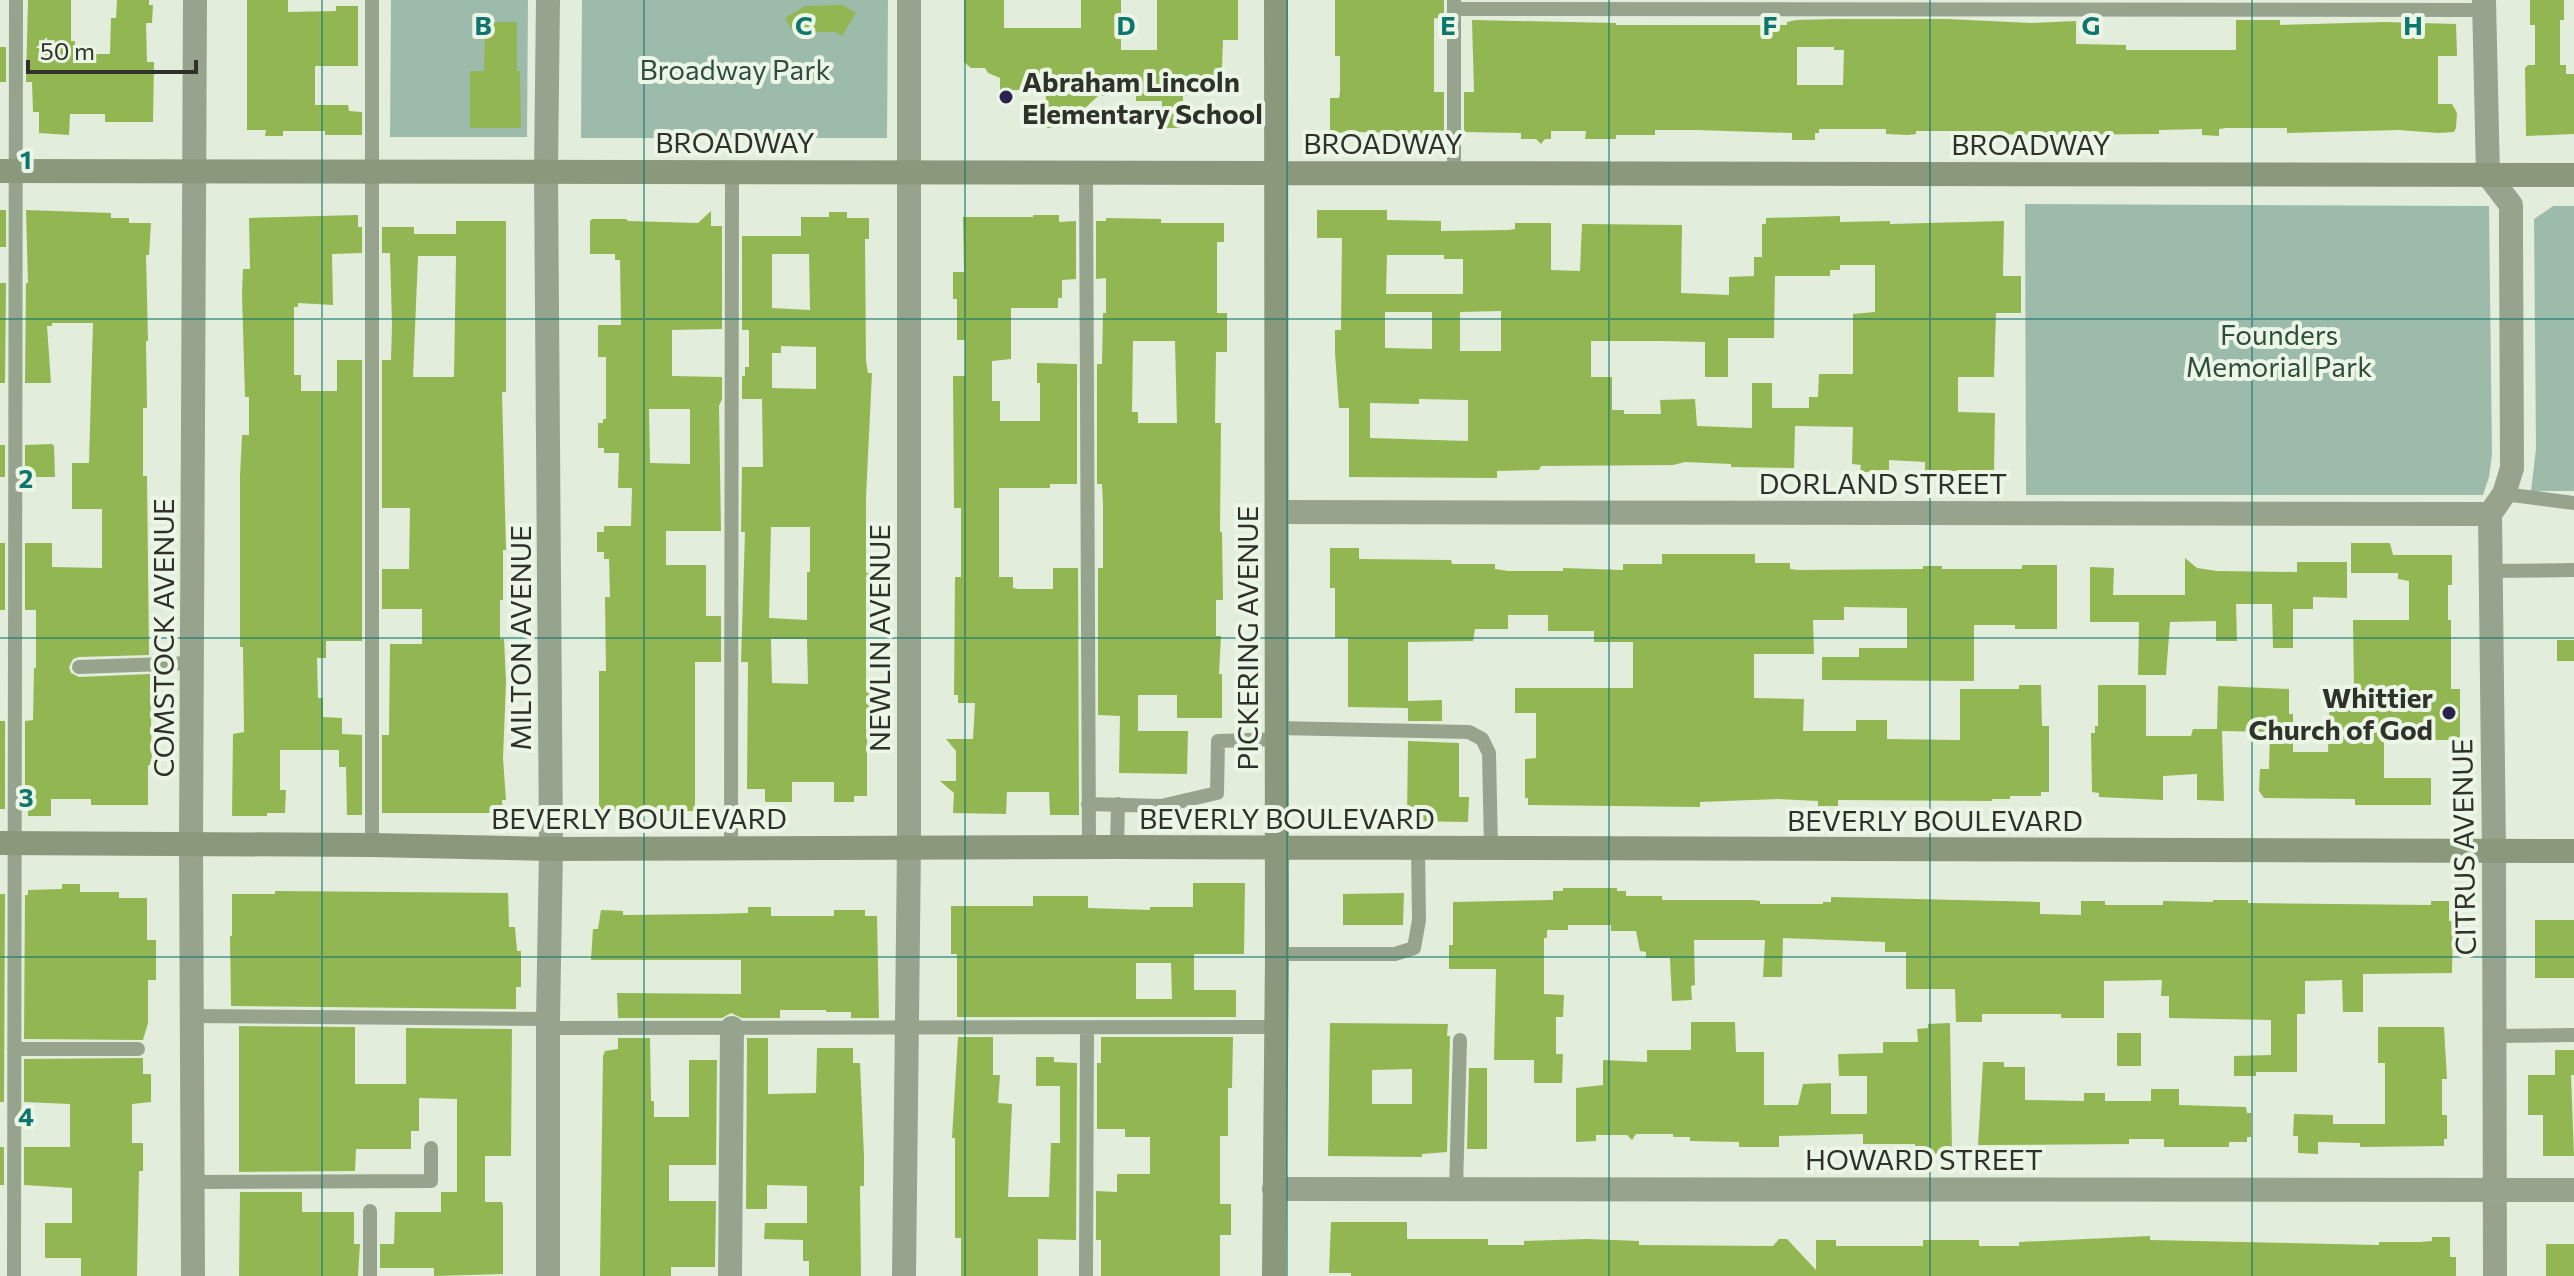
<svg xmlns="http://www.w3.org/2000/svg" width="2574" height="1276" font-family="Commissioner,sans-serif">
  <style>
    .green { fill: #9dbbab }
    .building { fill: #92b651; fill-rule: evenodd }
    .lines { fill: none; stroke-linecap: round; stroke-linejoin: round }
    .lane { stroke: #97a48d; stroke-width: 14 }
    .street { stroke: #97a48d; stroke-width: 24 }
    .secondary { stroke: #8a987b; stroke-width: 24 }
    .grid { fill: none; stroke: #0f766e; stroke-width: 2; stroke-opacity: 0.55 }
    .poi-dot { fill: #2b234e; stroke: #ecf6e7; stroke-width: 3 }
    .labels { text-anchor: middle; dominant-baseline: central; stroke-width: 8; stroke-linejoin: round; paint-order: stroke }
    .park-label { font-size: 28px; fill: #2f4d3d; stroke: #ecf6e7 }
    .poi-label { font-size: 28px; font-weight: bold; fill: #2e3228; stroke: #ecf6e7; text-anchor: start }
    .street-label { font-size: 28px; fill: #2e3228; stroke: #ecf6e7 }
    .grid-label { font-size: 26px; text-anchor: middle; font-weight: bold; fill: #0f766e; stroke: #ecf6e7; stroke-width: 8; stroke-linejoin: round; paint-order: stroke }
  </style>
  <rect width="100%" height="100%" fill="#e2eedb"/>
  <path class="green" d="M391 0H528L527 137H390Z
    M582 0H888L887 138H581Z
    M2025 204 2489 206 2492 455 2489 477 2483 495H2026Z
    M2553 206H2574V491H2531L2536 449 2534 219Z"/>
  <path class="building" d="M28 0H71V41H75V54H110L111 18H116L117 0H149V5H153L152 23H146L147 62H154L153 122H105V114H70L69 135 39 133V112H33L32 82H26Z
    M247 0H288V12L336 11V6H358V66H315V105H348L349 111 362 112V135H325V131H283V136H265L266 130H247Z
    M964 0H1004V28H1081V0H1121V50H1157V0H1238V40H1223L1221 93H1187V96H1183V128H1162V101H1136V96H1098L1085 108V128H1046V90H1000V78L988 73 985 68H971L964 62Z
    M1335 0H1444V19L1434 18V92H1444V134L1358 132 1330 133V98H1339L1340 92V56H1335Z
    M2530 0H2564V20H2560V65H2566V74H2574V134L2526 136 2525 68 2528 65H2535V25H2530Z
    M843 5 856 13 842 36 835 32H805L796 37 785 18 805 6Z
    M1834 19H1947L2031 23 2076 21V44L2126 45V50H2236V20H2280V25L2385 22 2456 24 2457 56H2438V104H2452L2457 113 2456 128 2454 132 2438 133 2399 130 2287 133V128H2226L2219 129V136L2202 135V129L2159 130V134L2034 135 1996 134V131H1916V134L1908 135 1886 134V129H1819V133H1815V140H1792V133L1696 130H1655V135H1616V139H1585L1586 131H1551V139H1545L1541 144 1536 139H1521V133L1464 132V92H1474L1472 20 1616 23V25H1787V22L1796 20ZM1797 47H1834V50H1844L1843 85H1797Z
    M485 22H517V71H520L521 128H470V71H484Z
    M0 47H6V82H0Z
    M0 210H6V247H0Z
    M26 210 111 213V218H129V223H151L149 255H146L148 341H146L147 408H143V476H147L149 655 79 657 73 659 69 667 71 673 79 677 150 674 152 765H148V805H91V799H51V816H28V809H25V721L33 720 34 668H36V610H25V543H52V567L102 568V509H72V463H89L93 323H52V326H47L51 383H25L26 283H28Z
    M1317 210H1387V220L1441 221V231L1508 230 1515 229V223H1551V270L1580 271 1582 224 1682 225 1681 293 1729 295V277L1754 276V257H1762V224H1766V218L1840 216V222L1890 221V224L2004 221 2003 276H2021V313H1996L1994 377H1958V412L1995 413 1994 471H1925V462L1889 460V472H1860L1861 465 1852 464 1853 427 1795 426 1794 468 1731 467V464L1685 462 1673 465 1541 466 1539 470 1497 471V478L1349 477V408H1339L1335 353V330H1341L1342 238H1317ZM1387 255H1444V259H1463V294H1386ZM1840 265H1875V312L1853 314V374H1819L1818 397H1809V408H1772V383H1752V428L1697 426 1695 399 1660 400 1661 414H1624V410H1612V377H1591V341H1662L1705 342V377H1728V338H1774L1775 276H1830V270H1840ZM1501 311V351H1460V312ZM1385 312H1432V349L1385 348ZM1419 399 1468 400V441L1370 438V403L1419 404Z
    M711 211V226H722V329L672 330V376L722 377V399L719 406 721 531H666V565H706V616H721V662H695V811H599V671H606L605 597H610L609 559H604V552H597V532H604V526H631L632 488H618L619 453H604V448H598V423H603V419H606V357H598V325H621L620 260H615V254H590V221L592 219H626L628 221 698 223ZM649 409H690V464L650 463Z
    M829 212H847V218H869V239H865L866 361 868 373H872L866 497V573H869V597H866V678L867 693H869V716H867V796H854V802H834V782H792V802H765V789H747L748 662H741L745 532H741L742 467H763L762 399H742V376H745V367H749V330H742V236H801V217H829ZM772 254H809L810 310 772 308ZM781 346 816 347V389L772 388V353H781ZM771 527H810V572H807V620L769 618ZM771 639H807L808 684 772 683Z
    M358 215V227H362V253L332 254 333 305 298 303V307H294V375H301V391H337V360H362V641H326V658H317L318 698H323V717L342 718V734L362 735V815H347L346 767H339V750H280V790H286L285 813H267V816H232L233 734 244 732 243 647H240V476L242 435H249V397H245L242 294 243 269H250L249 218Z
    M1033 215H1059V222L1076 221V279L1062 280V298H1058V308H1011V359L992 361V401H1000V421H1040V383H1037V363L1077 364V484H1050V488H999V577H1013V588L1018 589H1053V568H1078L1079 815H1050L1049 792H1007L1006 814 953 813 954 793 940 781H956V751L946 739H973L975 703H958V695H954L955 577H961V508H954L953 376H965V340H957V299H953V272H964L963 217H1033Z
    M1106 218 1161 219V223H1224V242H1217V313H1227V352H1216L1215 423H1221L1220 532H1222L1223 600H1216V636H1221L1219 674H1222V718H1177V695H1138V731H1188L1187 774 1119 773 1120 716 1098 715V568H1103V504L1102 484H1097V364H1102L1103 313H1106V278L1096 279V221H1106ZM1133 341H1175L1177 423H1138V412H1132Z
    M456 221H506V392H502L506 550H503V600H500V639H504L506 682 503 758 506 800H502L503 813H382V735H389L390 644H422V609H382V569H409L410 508H382V360H391L392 325 390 253H382V227H414V234H456ZM418 256H456L454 377H413Z
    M0 283H6L5 383H0Z
    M52 444 54 446 55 477H25V445Z
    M0 445H5V477H0Z
    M0 543H5V610H0Z
    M2351 543H2390L2393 555H2452V585H2448V620H2451V689H2460V740H2431V732H2384V778H2431V805H2355V799L2264 798 2259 791 2260 769H2269L2270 732 2222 731 2224 801 2197 800V774L2163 776V800L2099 797V793L2092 792 2091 733H2095V726H2098V685H2146V736H2191L2193 729H2217L2218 686 2289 689V714H2293V752H2328L2330 690 2354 689 2353 620H2409V581L2398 579V573H2351Z
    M1330 548H1359V559L1451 560 1452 564H1495V569L1508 571H1563V568L1623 570V564H1662V554H1755V563H1790V569L1798 570 1923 569V566H1942V569H2022V565H2057V629H2015V625H1974V681L1822 680V657H1859V648H1907V608L1844 607V620H1813L1814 654H1754V698L1804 699 1803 731H1856V720H1887V739L1960 740V689H2019V685H2041L2042 726H2049V792H2041V796H2010V799H1992V801L1838 800V806H1818V801L1778 799 1700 802V807L1528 805V798H1525V759L1536 758V713H1515V688H1633V642H1594V631H1548V615H1508V629H1475L1473 641 1408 642V708L1348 707V638H1335V588H1330Z
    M2185 558 2197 568 2217 571 2297 572V562H2347V598L2313 597V609H2293V648H2273L2272 604H2236L2237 641H2216V621L2170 622 2166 675H2138L2139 622H2090V567L2114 568 2113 595H2185Z
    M2557 640H2574V661H2557Z
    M1442 700V721H1408V701Z
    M0 721H5V809H0Z
    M1408 741 1459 743V797H1469L1468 822 1407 821Z
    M1193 883H1245L1244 954H1194V990H1236V1017H957V954H951V906H1033V896H1088V908L1150 910V907H1193ZM1136 963H1171L1172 999H1136Z
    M62 884H80V892H119V898H147V940H156V980H148V1023L143 1040 24 1039 25 895H28V890L62 889Z
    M1563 888H1617V891H1626V896H1662V900H1752L1760 901V904H1823V902H1831V897L2040 902V914L2081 915V901H2105V905H2163V901L2213 902V900H2248V903L2431 905V901H2449V921H2453L2452 973 2363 974V1012H2343L2342 980 2305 981V1014H2297V1072H2256V1076H2234V1056L2271 1055V1020L2169 1018V996H2161L2162 980 2104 981V1018H2061V1014H1982V1022H1956L1955 989H1906V952H1885V942L1783 938 1782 977H1763L1765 940H1694L1695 985 1691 986 1692 1000 1672 1001 1670 958H1646V952L1640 951 1636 931H1611V925H1568V930H1547V938H1544V994L1564 995 1563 1017H1556V1054H1563L1562 1083H1534V1060H1494L1496 969H1449V945H1453V902L1553 900V891H1563Z
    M275 891 508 893 509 927H515L517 951H521V987H516V1009L231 1006 230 936H232V894H275Z
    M1404 893 1403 925H1343V894Z
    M0 894H5L4 1102H0Z
    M748 907H771V916H834V910H865V916H877L879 1018H851V1012H826V1010H780V1018H742L731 1013 722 1018H618L617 993 741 994V960H591L593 929H598L601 910 623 911V915L712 914 748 913Z
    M2535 920H2574V978H2535Z
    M1691 1022H1735L1736 1052H1764V1105H1798L1803 1084 1831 1083V1114H1867V1076H1839L1838 1054 1883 1053V1042H1918L1917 1029 1928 1028V1024L1950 1023 1952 1153 1915 1155V1144H1863V1134L1779 1136V1147H1739V1142L1690 1141V1137H1673V1134H1636L1632 1140 1627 1135H1596V1141L1576 1142V1088L1603 1085V1060L1647 1062V1050H1691Z
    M1330 1023 1448 1024 1447 1036H1450L1447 1152 1422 1154V1157L1328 1156ZM1412 1069V1104H1372V1070Z
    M239 1026 355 1027V1084H406V1028L512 1029 511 1156H485V1202H502L503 1206V1274L434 1276V1268H380V1244H394L395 1212H441V1192H457V1099L419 1098V1131H411V1149H356L355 1171 239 1172Z
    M2378 1027H2444L2447 1079H2442V1115H2447V1139H2444V1146L2360 1147V1143L2318 1142V1154L2298 1153V1136H2293L2294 1114 2333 1115V1124H2385V1063H2378Z
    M2117 1033H2141V1066H2117Z
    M958 1037H993V1075H1000L998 1103 1012 1104 1008 1197H1049L1051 1143H1060V1086H1036V1057H1054V1062L1077 1063 1076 1240 1038 1239V1276H961V1238H955V1138H952Z
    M1101 1037H1233L1232 1088H1228V1136H1220V1204H1231V1235H1220V1276H1101V1240H1096V1191L1117 1192V1174H1150V1137H1125V1129H1097V1063H1101Z
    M618 1038H650L651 1101H654V1117H689V1060H717L716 1165H669V1201H716L715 1267H671V1276H600L603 1056 605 1051 618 1049Z
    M747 1038H768V1094L816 1093 817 1048H853V1063H860L864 1157V1186H860L861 1276H809V1261H803V1240L764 1239 765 1223H807V1186L767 1185V1209H746Z
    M2555 1050H2574V1075H2571L2574 1156H2543V1115H2528V1075H2555Z
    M143 1058V1074H151V1102L132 1104V1143H143V1171H139L137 1276H81V1258H45V1223H72V1188L24 1185V1147H70V1104L24 1102V1059Z
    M1983 1062H2004V1067H2025V1100L2084 1101V1093H2105V1101H2151V1089H2179V1105L2246 1107 2247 1113H2251V1137H2247V1142H2229V1147H2164V1139H2129V1144L1978 1145Z
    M1469 1068H1487V1149H1467Z
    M0 1147H4V1185H0Z
    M240 1192H302V1212H354V1244H360L358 1276H239Z
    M1331 1222H1407V1239H1488V1245H1524V1241L1587 1239 1639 1241V1245L1773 1246 1779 1239H1787L1816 1270V1240H1836V1246H1923V1240H1979V1246H2019V1242L2150 1236V1240L2379 1245V1242H2419L2432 1241V1237H2450V1257H2456V1276H1351V1273H1329Z
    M2546 1244H2574V1276H2546Z"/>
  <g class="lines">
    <path class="lane" d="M372 0V845
      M1454 0V173
      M1454 9 2484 10
      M1086 173 1089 847
      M2504 494 2574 503
      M2489 571 2574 570
      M79 667 192 663
      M1277 728 1469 732 1482 739 1489 753 1491 848
      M1088 804 1161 806 1217 793 1218 741 1278 739
      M1117 847 1118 804
      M731 848 732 172
      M1277 954H1395L1414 948 1419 920 1418 848
      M192 1016 548 1019
      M549 1028 1276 1027
      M2494 1036 2574 1035
      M14 1049H138
      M193 1182 431 1181V1148
      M1456 1189 1460 1040
      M370 1211V1276
      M14 1276 16 0
      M1086 1276 1087 1028"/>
    <path class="street" d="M548 0 546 172 551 849 548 1019V1276
      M2484 0 2488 175 2511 205V237L2512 468 2504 494 2490 514 2494 852 2495 1276
      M1277 512 2490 514
      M1274 1189 2574 1190
      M193 1276 191 843 195 0
      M730 1276 732 1028
      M904 1276 909 847V0"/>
    <path class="secondary" d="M1276 0 1277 954
      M0 171 2574 175
      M0 843 372 845 551 849 1117 847 2574 851
      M1274 1276 1277 955"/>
  </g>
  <path class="grid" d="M322 0V1276M644 0V1276M965 0V1276M1287 0V1276M1609 0V1276M1930 0V1276M2252 0V1276M0 319H2574M0 638H2574M0 957H2574"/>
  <g class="poi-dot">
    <circle cx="1006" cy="97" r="8"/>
    <circle cx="2449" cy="713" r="8"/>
  </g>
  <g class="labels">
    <g class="park-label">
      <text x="735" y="69">Broadway Park</text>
      <text x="2279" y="334">Founders<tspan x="2279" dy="32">Memorial Park</tspan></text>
    </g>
    <g class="poi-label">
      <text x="1022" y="81">Abraham Lincoln<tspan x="1022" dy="32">Elementary School</tspan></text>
      <text x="2433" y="697" text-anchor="end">Whittier<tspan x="2433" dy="32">Church of God</tspan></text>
    </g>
    <g class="street-label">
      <text x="735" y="142">BROADWAY</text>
      <text x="1383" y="143">BROADWAY</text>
      <text x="2031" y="144">BROADWAY</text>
      <text x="1883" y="483">DORLAND STREET</text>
      <text transform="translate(163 638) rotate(-90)">COMSTOCK AVENUE</text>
      <text transform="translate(520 638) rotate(-90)">MILTON AVENUE</text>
      <text transform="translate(879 638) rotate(-90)">NEWLIN AVENUE</text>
      <text transform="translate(1247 638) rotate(-90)">PICKERING AVENUE</text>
      <text x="639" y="818">BEVERLY BOULEVARD</text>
      <text x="1287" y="818">BEVERLY BOULEVARD</text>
      <text x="1935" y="820">BEVERLY BOULEVARD</text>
      <text transform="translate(2463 847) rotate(-91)">CITRUS AVENUE</text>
      <text x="1924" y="1159">HOWARD STREET</text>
    </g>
  </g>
  <g class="grid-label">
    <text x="483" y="35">B</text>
    <text x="804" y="35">C</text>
    <text x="1126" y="35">D</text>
    <text x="1448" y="35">E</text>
    <text x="1770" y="35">F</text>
    <text x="2091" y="35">G</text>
    <text x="2413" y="35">H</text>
    <text x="26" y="169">1</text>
    <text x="26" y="488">2</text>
    <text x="26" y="807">3</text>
    <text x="26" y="1126">4</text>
  </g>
  <path d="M28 60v12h168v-12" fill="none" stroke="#2e3228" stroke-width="4"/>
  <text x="40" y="60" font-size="24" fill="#2e3228" stroke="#ecf6e7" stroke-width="6" paint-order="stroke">50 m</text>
</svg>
